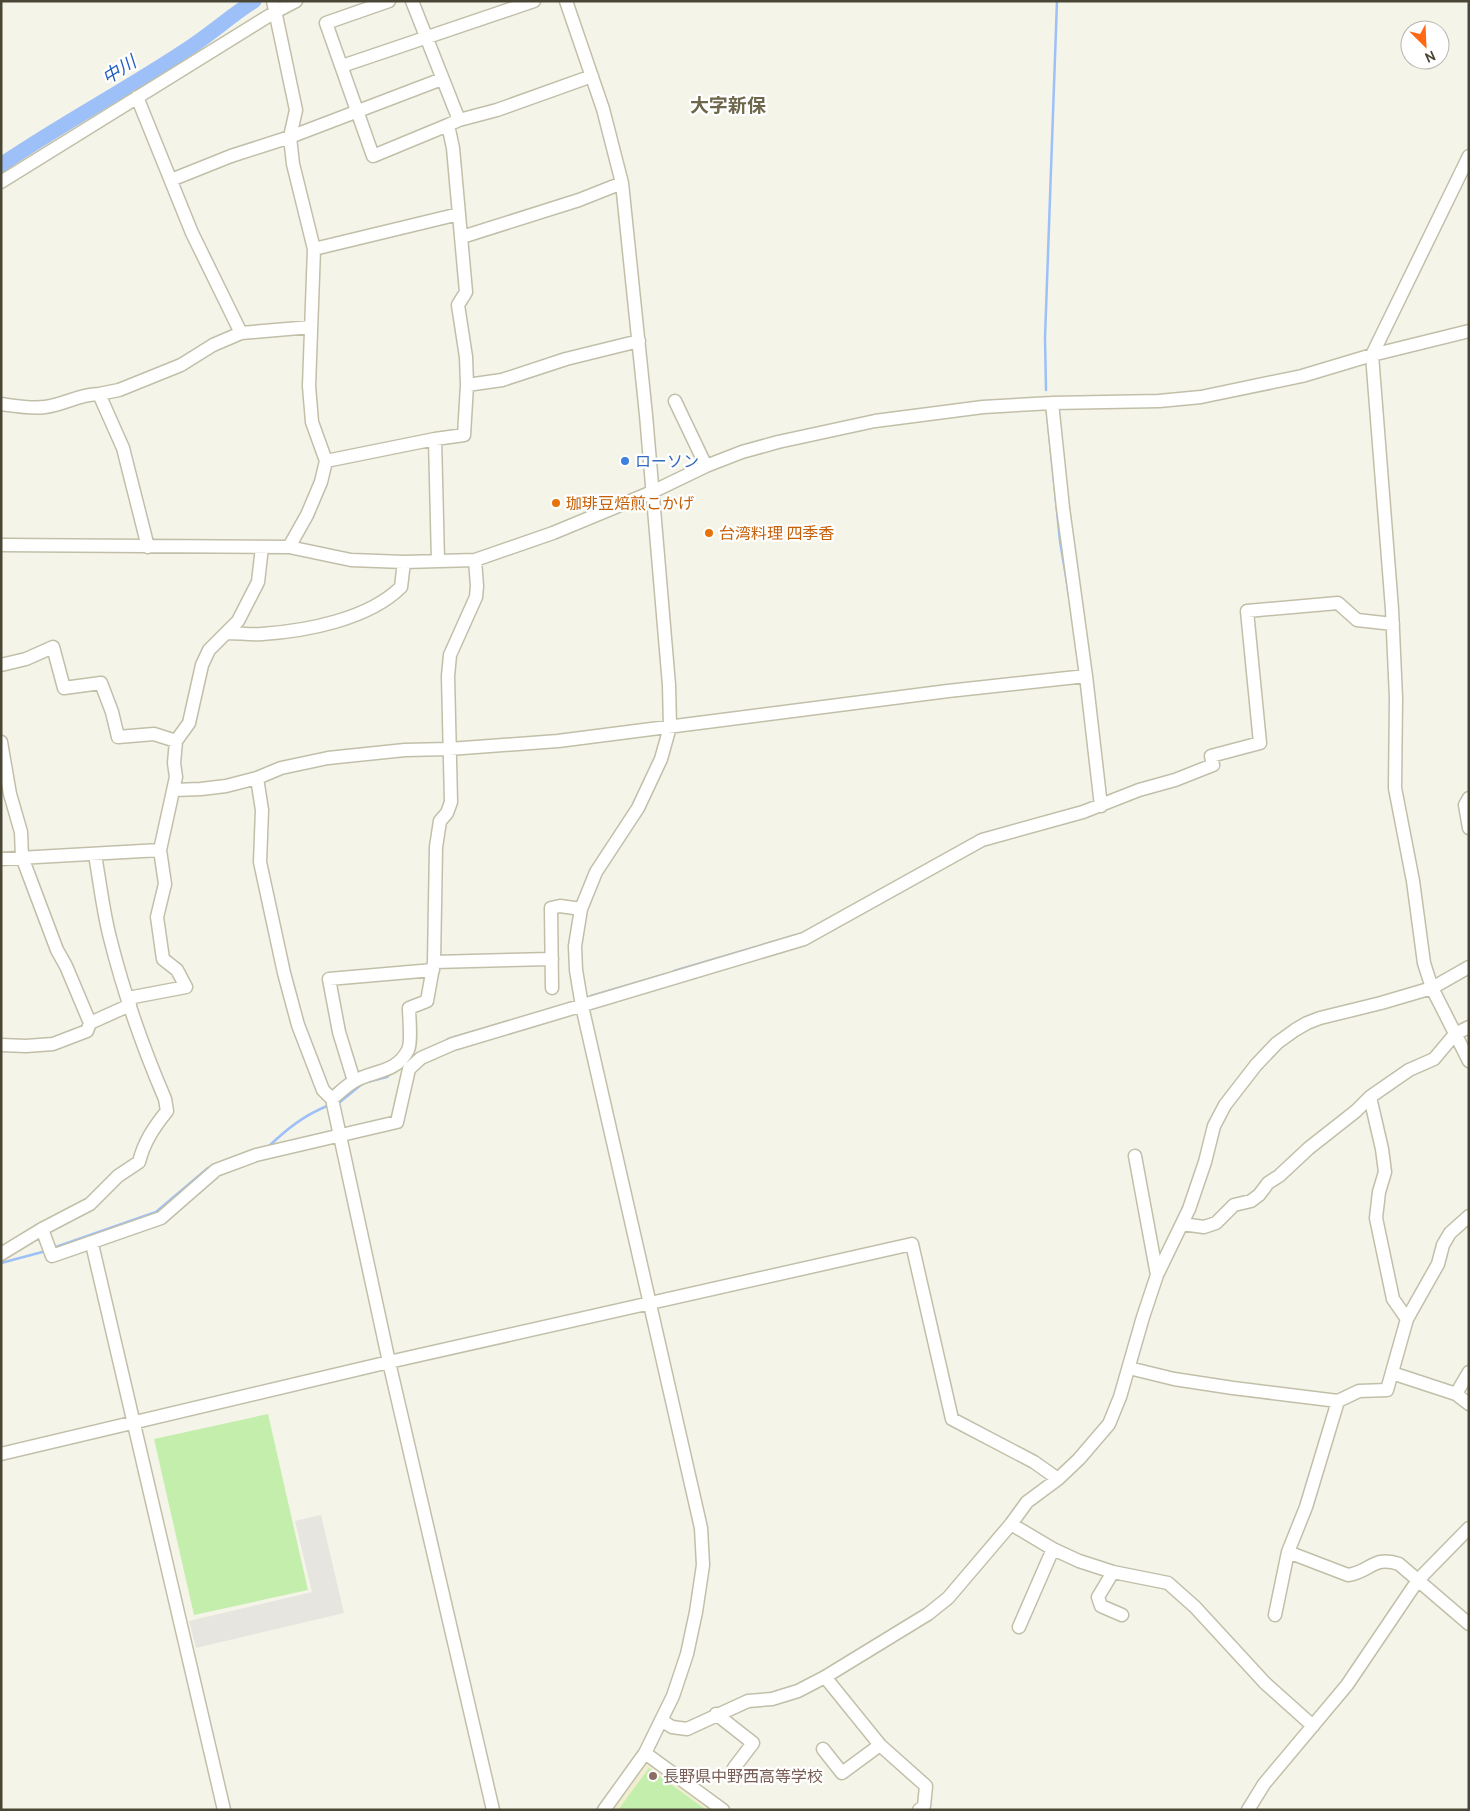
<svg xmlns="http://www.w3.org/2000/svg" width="1470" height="1811" font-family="Cabin,'Noto Sans JP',sans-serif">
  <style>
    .education { fill: #f0eed0 }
    .green { fill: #c3eeac }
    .parking { fill: #e6e5e0 }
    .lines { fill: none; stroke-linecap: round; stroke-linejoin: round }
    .stream { stroke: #9ec0f8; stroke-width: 2.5 }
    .river { stroke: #9ec0f8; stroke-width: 15 }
    .minor-casing { stroke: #c2bfa9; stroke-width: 15 }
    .minor { stroke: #fff; stroke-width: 12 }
    .shop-dot { fill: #3f7fe0; stroke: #fff; stroke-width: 2 }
    .food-dot { fill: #e8710a; stroke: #fff; stroke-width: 2 }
    .education-dot { fill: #8d6e63; stroke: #fff; stroke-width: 2 }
    .labels { text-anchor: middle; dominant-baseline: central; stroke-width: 4.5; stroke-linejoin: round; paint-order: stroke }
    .shop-label { font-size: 16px; fill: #366cbe; stroke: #fff; text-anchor: start }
    .food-label { font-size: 16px; fill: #c56008; stroke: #fff; text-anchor: start }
    .education-label { font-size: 16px; fill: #785e54; stroke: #fff; text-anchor: start }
    .water-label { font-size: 18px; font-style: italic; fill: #225dc2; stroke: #fff }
    .quarter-label { font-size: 19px; font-weight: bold; fill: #6e674b; stroke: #fff }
  </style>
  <rect width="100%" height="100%" fill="#f5f4e8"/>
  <path class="education" d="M645 1753 723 1810H604Z"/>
  <path class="green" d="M268 1414 308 1590 194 1615 154 1439Z
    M649 1768 706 1810H618Z"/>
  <path class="parking" d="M321 1515 344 1613 196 1648 189 1621 312 1592 295 1521Z"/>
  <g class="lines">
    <path class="stream" d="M1046 390 1045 338 1057 1
      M1047 412 1060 541 1070 601
      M674 971 793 936
      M591 996 666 974
      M448 1039 479 1030
      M367 1082 387 1077 390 1074
      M340 1102 362 1084
      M269 1146C287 1129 303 1116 327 1106
      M53 1248 156 1212 208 1168 212 1166
      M1 1263 46 1251"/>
    <path class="river" d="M1 165C61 124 126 90 186 50 210 35 230 16 254 1"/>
    <defs>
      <path id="minor" d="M273 1 296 110 290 137 293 164 314 249 309 386 312 422 326 461 321 482 307 515 289 547
        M389 1 326 23 373 156 448 125
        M412 1 459 120
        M566 1 603 109 622 183 646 415 669 685 670 727 661 759 638 808 596 872 581 909 575 946 576 970 582 1006 701 1528 703 1565 696 1612 687 1654 673 1696 645 1753 604 1810
        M342 66 534 1
        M137 97 192 233 241 333
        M1469 156 1372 355 1392 609 1396 698 1395 788 1413 881 1424 963 1432 988 1469 1061
        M171 180 231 156 290 137 442 79
        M1 182 275 12 296 1
        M462 237 579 200 622 183
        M314 249 459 214
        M467 385 502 380 566 359 639 341
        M675 401 706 466
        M1052 403 1063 508 1086 676 1101 806
        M1 404C16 406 31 409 45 407 64 405 79 394 99 394
        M326 461 435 439
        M1 545 289 547 351 560 404 562 475 560 553 533 652 492 706 466 742 452 778 442 875 421 983 407 1052 403 1159 401 1201 397 1302 376 1372 355 1469 331
        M148 547 123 448 99 394 119 390 181 365 213 345 241 333 311 327
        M475 560 477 586 476 597 450 655 448 676 451 802 447 813 440 821 436 847 434 962 427 1001 409 1008C409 1017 412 1042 408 1050 396 1074 372 1070 353 1082 346 1086 339 1093 332 1099L389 1362 493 1810
        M438 561 435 439 464 435 467 385 466 357 458 305 466 292 453 148 448 125 459 120 497 110 592 76
        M228 633C239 633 251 635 262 634 307 631 369 619 401 587L404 562
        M1 665 26 659 53 647 64 688 101 683 112 712 118 737 154 734 176 741
        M1 742 10 794 21 832 22 857 57 950 66 966 90 1023 87 1031 53 1044 26 1046 1 1045
        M257 778 262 810 260 862 284 973 298 1025 323 1090 332 1099
        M174 790 201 789 226 786 257 778 281 768 328 758 405 750 449 749 558 741 948 691 1086 676
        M1469 798 1465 805 1469 828
        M1 859 160 850
        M434 962 552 959
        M552 988 551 908 560 906 581 909
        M128 998 186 987 177 970 163 959 157 917 165 884 160 850 176 777 174 763 176 741 189 723 202 665 209 650 238 621 258 582 262 547
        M90 1023 130 1005
        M354 1081 339 1032 329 979 433 970
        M1135 1156 1157 1275
        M1182 1224 1204 1227 1216 1223 1234 1205 1251 1201 1259 1195 1268 1183 1279 1176 1309 1148 1356 1111 1370 1097
        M42 1229 52 1256 161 1218 216 1170 256 1155 397 1122 409 1069 421 1058 453 1044 804 939 982 840 1083 812 1139 790 1175 780 1213 765 1211 756 1260 743 1247 611 1338 603 1357 620 1393 624
        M92 1244 224 1810
        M1 1254 42 1229 90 1204 118 1176 139 1162C144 1142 154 1127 167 1111L165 1099C144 1050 123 990 110 938 103 911 100 883 95 855
        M1407 1319 1393 1299 1376 1218 1379 1192 1385 1172 1382 1149 1370 1097 1409 1070 1434 1059 1455 1034 1469 1027
        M1129 1368 1174 1379 1233 1388 1338 1401 1359 1391 1387 1390 1407 1319 1438 1264 1443 1245 1450 1233 1469 1216
        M1392 1373 1456 1394 1469 1404
        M1456 1394 1469 1372
        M1 1454 389 1362 912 1244 952 1419 1034 1462 1058 1479
        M1011 1524 1053 1549 1079 1561 1113 1572 1098 1597 1101 1606 1122 1615
        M1288 1552 1348 1575C1370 1572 1374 1555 1399 1564L1469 1624
        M1113 1572 1168 1583 1195 1607 1265 1683 1313 1726
        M1275 1615 1288 1552 1306 1507 1338 1401
        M1019 1627 1053 1549
        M825 1677 880 1745 926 1786 924 1806 919 1810
        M716 1714 753 1743 734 1768
        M661 1720 672 1727 687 1729 748 1701 772 1699 798 1691 825 1677 928 1614 948 1598 1011 1524 1027 1502 1058 1479 1079 1459 1109 1424 1120 1397 1143 1317 1157 1275 1189 1209 1205 1162 1214 1126 1225 1105 1256 1065 1277 1043 1295 1030 1307 1023 1320 1018 1381 1003 1432 988 1469 967
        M823 1749 842 1773 880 1745
        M645 1753 723 1810
        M1248 1810 1264 1784 1347 1685 1418 1580 1469 1528"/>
    </defs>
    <use href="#minor" class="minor-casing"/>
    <use href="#minor" class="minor"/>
  </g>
  <circle class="shop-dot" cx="625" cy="461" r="5"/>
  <g class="food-dot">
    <circle cx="556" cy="503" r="5"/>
    <circle cx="709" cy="533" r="5"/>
  </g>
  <circle class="education-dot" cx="653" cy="1776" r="5"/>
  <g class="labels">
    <g class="shop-label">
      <text x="635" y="461">ローソン</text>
    </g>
    <g class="food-label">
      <text x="566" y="503">珈琲豆焙煎こかげ</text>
      <text x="719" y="533">台湾料理 四季香</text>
    </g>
    <g class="education-label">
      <text x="663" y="1776">長野県中野西高等学校</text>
    </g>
    <g class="water-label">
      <text transform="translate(119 70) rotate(-32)">中川</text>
    </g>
    <g class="quarter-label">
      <text x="728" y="105">大字新保</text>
    </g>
  </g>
  <rect width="1470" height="1811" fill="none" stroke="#4a4635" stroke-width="5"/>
  <g transform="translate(1425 45) rotate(156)"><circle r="24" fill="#ffffff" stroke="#b7b5ae"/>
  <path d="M0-4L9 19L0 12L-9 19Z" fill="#ff6915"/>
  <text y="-8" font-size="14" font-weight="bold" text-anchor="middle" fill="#4a4635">N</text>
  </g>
</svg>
